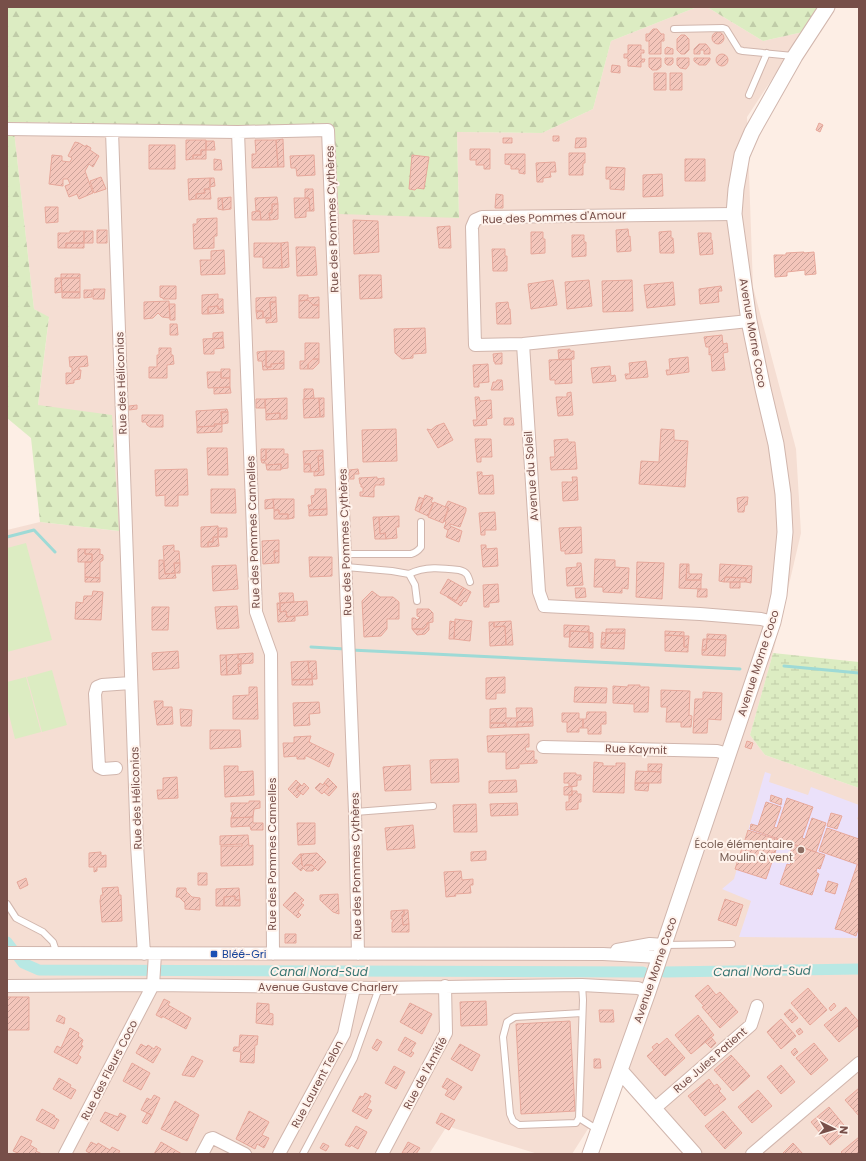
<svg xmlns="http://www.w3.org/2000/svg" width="866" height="1161" font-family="Poppins,sans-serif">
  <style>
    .residential { fill: #f5ded3 }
    .education { fill: #ebe1fa }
    .forest { fill: url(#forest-firs) }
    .wetland { fill: url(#wetland-marsh) }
    .pitch { fill: #dcecc2 }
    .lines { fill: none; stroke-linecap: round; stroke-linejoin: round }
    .stream { stroke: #9edad6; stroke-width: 3 }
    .canal { stroke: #b8e8e4; stroke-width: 11 }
    .building { fill: url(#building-hatch); stroke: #e7a89b }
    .service-casing { stroke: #d1b6ad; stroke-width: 8 }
    .minor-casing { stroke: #d1b6ad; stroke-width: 14 }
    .tertiary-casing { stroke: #d1b6ad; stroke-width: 17 }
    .service { stroke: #fff; stroke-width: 6 }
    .minor { stroke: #fff; stroke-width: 12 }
    .tertiary { stroke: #fff; stroke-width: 15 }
    .education-dot { fill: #8d6e63; stroke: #fff3ec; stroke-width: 1.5 }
    .transit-dot { fill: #1a4fb4; stroke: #fff3ec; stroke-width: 1.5 }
    .labels { text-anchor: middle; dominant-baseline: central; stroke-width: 4; stroke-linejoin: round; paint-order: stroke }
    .street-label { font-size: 11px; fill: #774f49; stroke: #fff3ec }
    .education-label { font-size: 11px; fill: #785e54; stroke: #fff3ec; text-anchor: end }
    .transit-label { font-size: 11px; fill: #164399; stroke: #fff3ec; text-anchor: start }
    .water-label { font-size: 12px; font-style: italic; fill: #397673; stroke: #fff3ec }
  </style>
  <defs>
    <pattern id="forest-firs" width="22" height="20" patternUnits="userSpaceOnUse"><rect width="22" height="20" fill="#dcecc2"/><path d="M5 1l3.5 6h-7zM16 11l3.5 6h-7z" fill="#c0cca8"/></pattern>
    <pattern id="wetland-marsh" width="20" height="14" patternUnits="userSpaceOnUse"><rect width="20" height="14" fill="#dcecc2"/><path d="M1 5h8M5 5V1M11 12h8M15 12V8" fill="none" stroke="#c0cca8"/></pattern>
    <pattern id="building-hatch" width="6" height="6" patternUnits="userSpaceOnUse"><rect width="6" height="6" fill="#f4c6bb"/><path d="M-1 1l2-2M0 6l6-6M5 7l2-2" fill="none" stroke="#caa39a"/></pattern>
  </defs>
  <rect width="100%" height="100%" fill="#fdeee5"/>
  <path class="residential" d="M697 7H707L763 41 803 32 747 117 753 287 796 449 801 533 773 653 750 735 765 755 859 788V1154H684L621 1077 572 1154H538L447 1126 429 1154H7V530L40 522 118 531 38 405 49 318 34 309 13 122 333 129 459 217 457 132 542 133 593 109 611 41Z"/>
  <path class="education" d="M765 772 771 774 769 782 808 795 811 787 859 805V814L857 819 859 820V933L857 938 739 937 751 901 722 889 734 879Z"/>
  <path class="forest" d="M7 7H697L611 41 593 109 542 133 457 132 459 218 339 214 333 129 13 122 34 309 49 317 38 405 112 415 119 531 40 522 31 438 7 418Z
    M707 7H819L803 32 763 41Z"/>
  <path class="wetland" d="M773 653 859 662V788L765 755 750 735Z"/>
  <path class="pitch" d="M26 543 52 640 7 652V548Z
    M52 670 67 725 42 732 27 677Z
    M26 677 41 732 15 739 7 707V682Z"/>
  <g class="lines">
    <path class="stream" d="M7 537 34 530 55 552
      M311 647 345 649
      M351 650 740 669
      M784 666 859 673"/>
    <path class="canal" d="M7 942 23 963 39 970 643 972
      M665 972 859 969"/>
  </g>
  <path class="building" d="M653 29H657L661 34H664V41H661V54H649V41H646V34H649Z
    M712 38a6 6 0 1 1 12 0a6 6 0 1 1-12 0Z
    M681 35H685L689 39V50L685 54H681L677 50V39Z
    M699 44H706L710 49V54H704V50H700V54H694V49Z
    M628 45H641V50H644V53H641V59H645L644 62H641V67L628 66V58H624V54H628Z
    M667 47 673 49V54H665V49Z
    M716 60a6 6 0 1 1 12 0a6 6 0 1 1-12 0Z
    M649 58H661V67L657 70H652L649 67Z
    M665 58H673V63L671 65H667L665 63Z
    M677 58H689V65L686 69 680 68 677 65Z
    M694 58H710V60L706 65H699L694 61Z
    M612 65 620 66V73L611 72Z
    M654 73H666V90H654Z
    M670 73H682V90H670Z
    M819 123 823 125 820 132 816 130Z
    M553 136H559V141H553Z
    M503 138H512V143H503Z
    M576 138H586V147L575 148Z
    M283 139 284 167H278L276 140Z
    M186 140H206V150H201V155H193V159L186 160Z
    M255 140H276L278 167 252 168V154H256Z
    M206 141H214L215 150H206Z
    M75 142 79 143 86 147V145L91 148 90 150 99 156 93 167 89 164 85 171 93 193 79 199 77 194 69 197 65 186 70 184 68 179H63V186L49 184 52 155 62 156V161L70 162 72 158 68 156Z
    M149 145H175V169H149Z
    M470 149H490V169H484V165H476V160H470Z
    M201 150H206V159H193V155H201Z
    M569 153H585V163H583V175H569Z
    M505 154H525V174L519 173V169H511V165L505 164Z
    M314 155 315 175 297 176 296 168H291L290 156Z
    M412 155 429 157 424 189 417 188 415 190 409 189Z
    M214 159 221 160 222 170H214Z
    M685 159H705V181H685Z
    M555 162 556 172H550L551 177 543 178V182H537L536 163Z
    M606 167 625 168 624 190 610 189V179H606Z
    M662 174 663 196 643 197V175Z
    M101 177 106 189 94 193 90 181Z
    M210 178H214L215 186 210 187Z
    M210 178V189H204L205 193 196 194V199L189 200 188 179Z
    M204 189H210L211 199H196V194L205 193Z
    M305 189H313L314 211H310L309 198H305Z
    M496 194 503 195V208H495Z
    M231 197V209L223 210 222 198Z
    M277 197 278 204H272V213H269L270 220H261L260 211H256L255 198Z
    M218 198H222L223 210 218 209Z
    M294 198H309L310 211H306V217L295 218Z
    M272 204H278V219L270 220 269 213H272Z
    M45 207H58V222L46 223Z
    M260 211 261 220H252V212Z
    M217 218V236H214V248L194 249 193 224H197V219Z
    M353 220 378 221 379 252 354 254Z
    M450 226 451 248H439L437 227Z
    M628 229 629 237 630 236 631 251 617 252 616 230Z
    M97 230H107V243H97Z
    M70 231H84V243H66V248H58V233H70Z
    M84 231H93V243H84Z
    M671 231V238H673L674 253H660L659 232Z
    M531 232H543V239H545V253L531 254Z
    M698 233H711V240H712L713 254 700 255Z
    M572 235H584V242H586V256L572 257Z
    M288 242 289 267 282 268 281 243Z
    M66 243H84V248H66Z
    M254 243H281L282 268H263V257H254Z
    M296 247H315L317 275 297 276Z
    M492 249H505V256H507V271H493Z
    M224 250 225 274 201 275 200 260H211V251Z
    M804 252V253L814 252 816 274 805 275V270L787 272V276L775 277 774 255H786V253Z
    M61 274H80V278H61Z
    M359 275H381L382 298 360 299Z
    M55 278H61L62 292 55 293Z
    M61 278H80V292H62Z
    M553 280 557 305 531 309 528 284Z
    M589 280 592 306 567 309 565 282Z
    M632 280 633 311 603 312 602 281Z
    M673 282 675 305 647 308 644 285Z
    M160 286H176V299H163V298L160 297Z
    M721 286 722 291H718L719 302 700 304 699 289Z
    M93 289H105L104 299H93Z
    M84 290H92V297L84 298Z
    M62 292H80V298H62Z
    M218 294V299H223V309H218V306L208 307V314H202V295Z
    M299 295H308V298L319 297V305H313L308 300 299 301Z
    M276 297V302H270L271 318H263V311H256V298Z
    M308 300 313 305H319V318H299V301Z
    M169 301 170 318 162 317 158 313 153 318 144 319V302Z
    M270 302H276L277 322 266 323V318H271Z
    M508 302 509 309H510L511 324H497L496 303Z
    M169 304H175V320H170Z
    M218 306V309H223L224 313 208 314V307Z
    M256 311H263V318L257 319Z
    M170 324H177L178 335H170Z
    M425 328 426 353 413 354V358L402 359 395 353 394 329Z
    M223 332V338L213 339V333Z
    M722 335 723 344 727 343 728 352 723 353 725 370 712 371 711 354 709 355V347H706L704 337Z
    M223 338 224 348 214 349V354H204L203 339Z
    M305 343H319V359H313L308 364V369H300V361H305Z
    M159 348H171V355H173L174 364 167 365V378H149V367H157V355H159Z
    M570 349V351H574V359L559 360 558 350Z
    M266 351H284V363L271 364V367H266Z
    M266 351V367H271V364L284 363V369L263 370 262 361H258L257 352Z
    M502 353V364H495V362H494L493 354Z
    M87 356 88 366 79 367V370H81L80 379 74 380V383L66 384V373H72V367H70L69 357Z
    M688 357 689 372 667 375 666 370H670L669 359Z
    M313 359H319V363L313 369H308V364Z
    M571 359 572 383 555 384V380H550L549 360Z
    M646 361 648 377 626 379 625 374H630L629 363Z
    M488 364 489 382 479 383V387H474L473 365Z
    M610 366 611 376 615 375 616 381 593 383 591 368Z
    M221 369H230V378H221Z
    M207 372H221V378H230V387L208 388Z
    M497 380H502L503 390H491L493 382H496Z
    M230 387 231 393 214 394V388Z
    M304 389H313L314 398 304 399Z
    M571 392 573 415 558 416 556 397H567V393Z
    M475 397H479L480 401 491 400 492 418 486 419 487 425 474 426 473 420H477Z
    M287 398V419H280V413L266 414 265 399Z
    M319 398H324V417H320Z
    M319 398 320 417 304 418 303 399Z
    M256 399H265V408H256Z
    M137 405V409L129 410V406Z
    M227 409 228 412H221L222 424H214L215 426 197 427 196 411Z
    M221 412H228V423L222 424Z
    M280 413V419L266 420V414Z
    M142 415H163V427H150L147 425 146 422H142Z
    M504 418H513L514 425H504Z
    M444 423 453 440 438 448 427 429 431 430 436 426Z
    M214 424H222V432L197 433V427L215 426Z
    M396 429 397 461 363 462 362 430Z
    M661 429 674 430V440L688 441 685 487 639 484 641 461 659 462Z
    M475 439H491L492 457H481V462H477Z
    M568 439V442H575L577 469 551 470 550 457H555L554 440Z
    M207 448H227L228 475H208Z
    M261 449H266V460H261Z
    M266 449H284V454H288V468L281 469V464L266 465V463H262L261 460H266Z
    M323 450V456H318L319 471 311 472 310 464H304L303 451Z
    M318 456H323L324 475 314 476V472L319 471Z
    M281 464V470H267L266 465Z
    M304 464H310L311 472H304Z
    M187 469 188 495H178V506H165V495L156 496 155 470Z
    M358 469 359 474H354V479H349V470Z
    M477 472H482V476L493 475 494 494H479Z
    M377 477V479L384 478V485H375V487H374V497L360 496V492H363V487H361V484H360L359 478Z
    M572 477H577L578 500 563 501 562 482H573Z
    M211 489H235L236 513H211Z
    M315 489H326L327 509 309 510 308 505H312L311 496 315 495Z
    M425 495 433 498 431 502 433 503 428 516 419 512Z
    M419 497 424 499 419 512 415 510Z
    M743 497H748L747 505H745L744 512H738L737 498Z
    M273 499 274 508 265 509V500Z
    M273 499H294V518L288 519V514H279V510H274Z
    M448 501 466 508V511L460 527 450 524V526L462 531 459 542 446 537 448 530 444 528 446 522 444 521 449 508 445 507Z
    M434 502 448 508 443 523 428 517Z
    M327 509V515L309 516V510Z
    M274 510H279V514H288V519H274Z
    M495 512 496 530H485V535H481L479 513Z
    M399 516V527H396L397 538 386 539 385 533 380 534 379 517Z
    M373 517H379L380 534 385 533 386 539H375Z
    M218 526V537H213V542H208V547H201V527Z
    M581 527 582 553 565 554V551H561L559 528Z
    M218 528H227V537H218Z
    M213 537H218L219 546 208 547V542H213Z
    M279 540V551H274L275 563 263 564 262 541Z
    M174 545V551H179L180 563H174L175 573 165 574 163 546Z
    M481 545H486V549L497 548 498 566 483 567Z
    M78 549H85V554H92V562H78Z
    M85 549H100V554L103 555V560L100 562V578L85 577V562H92V554H85Z
    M274 551H279V563H275Z
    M309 557H332V576L310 577Z
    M595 559 615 560V567L629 568 628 589 622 588V593L603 592V587H594Z
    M159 560H163L165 574 175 573 176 578 159 579Z
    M637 562 664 563 662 599 636 597Z
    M174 563H180V573H175Z
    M577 563H581L583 585 567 586 566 568 577 567Z
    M680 564H687L686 580H701V589L679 588Z
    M687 564H689V574H702L701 580H686Z
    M720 564 752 566 751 583 746 582V578L725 577 724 582 719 581Z
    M236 565 238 589 213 591 212 566Z
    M85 577 100 578V582H85Z
    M725 577 746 578V582H724Z
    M448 579 464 588 456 601 440 593Z
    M730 582H740V588H730Z
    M498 584 499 602 489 603V607H484L483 585Z
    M464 588 471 592 466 602 464 601 461 606 447 597 448 596 456 601Z
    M575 588H585L586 597 576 598Z
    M698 589H707V597H697Z
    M93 591 103 592 101 620 75 619 76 602 83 603 84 596H92Z
    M372 591 380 597H393L399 602V619H387V629L381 636 364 637 362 601Z
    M279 593H293L294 602 280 603Z
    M307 601 308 615 287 617 286 611 280 612V603Z
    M277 603H280V612L286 611 287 617 295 616V621L278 622Z
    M237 606 239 628 217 629 215 607Z
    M152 607H169L168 630H152Z
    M417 609H429L433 613V622L427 623V625L424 629H412V618H415L417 620 420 617 417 616Z
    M455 619 472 621 470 641 454 639Z
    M450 621 455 622 454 639H449Z
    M511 621 513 645H506L505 626 494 627V622Z
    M489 622H494V627L505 626 506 645 490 646Z
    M427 623H429V630L425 634 417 635 412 629H424L427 625Z
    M564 625 589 626V632L570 631V637H564Z
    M606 629H625V633H606Z
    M570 631 589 632V642H593V648L569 647Z
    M665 631 684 632V636L665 635Z
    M589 632 593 633V642H589Z
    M602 632 606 633 605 644H601Z
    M606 633H625L624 649 601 648V644H605Z
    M707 634 726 635V640L707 639Z
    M665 635 684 636V647H688V652L665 651Z
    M684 636H689L688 647H684Z
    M703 639H707L706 650H702Z
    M707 639 726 640 725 656 702 655V650H706Z
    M178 651 179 668 153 670 152 653Z
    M253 653V663L241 664V659H238V654Z
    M238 654V659H241V664H238L239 674 227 675 226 655Z
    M220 655H226L227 675H221Z
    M308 661H316L317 679H312V673H309Z
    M308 661 309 673H312V679L292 680 291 662Z
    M238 664H241V674H239Z
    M505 677V693H496V699H486V678Z
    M312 679 313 685H292V680Z
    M628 685H640V687H649L648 712H634V704L613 703V686L628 687Z
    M249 687H257L258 719H233V696L249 695Z
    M575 687 607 688 606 703 574 702Z
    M661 690 690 691 689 715 692 716 691 727H681V722H666L667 707H661Z
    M703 692 722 693 721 720 708 719 707 733H693L695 699H703Z
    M154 701H163V707H172L173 724 157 725Z
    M319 702 320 713 309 714 310 725 294 726 293 703Z
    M506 708V718H517L516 708H532L533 722H517V727H506V723H490V709Z
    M180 709 192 710 191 726H181Z
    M587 712H606V724H601V734H588V728H583V719H586Z
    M562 713H579V719H583V728H579V732H567V722H562Z
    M517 722H533V726L517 727Z
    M490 723H506V727L490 728Z
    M210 730H240L241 747 210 749Z
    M529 734V747H525L526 751H534V760H537V763L519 764V768L506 769V752H488L487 736Z
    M311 736 309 742 334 754 329 767 307 756H305V759H297V756L284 757 283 743H294V737Z
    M747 741 753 743 751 749 745 747Z
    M458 759 459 782 431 783 430 760Z
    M594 762 603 763V766H616V763H625L624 793 593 792Z
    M648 764H662L661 772 648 771Z
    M410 765 411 790 385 791 383 767Z
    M224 766H238V772L253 771 254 795 225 797Z
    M636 771 661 772V783H635Z
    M564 773H576V775H581V780H577V786L569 787V783H564Z
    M177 777 178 798 158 799 157 790H163V778Z
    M328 778 337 787 329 796 324 792 329 787 324 783Z
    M296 780 300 784 296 789 301 793 297 798 288 789Z
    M516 780 517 792 489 793V781Z
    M304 783 309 788 303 795 296 789 300 784 302 786Z
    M320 783 323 785 324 783 329 787 322 794 315 788Z
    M635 783H649L648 791 635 790Z
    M572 786V795H564V787Z
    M572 791H577V794H581V802H578V809L566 810V802H569V795H572Z
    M771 795 782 799 781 805 770 801Z
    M787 798 813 807 802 838 805 839 812 818 826 823 816 852 750 829 751 824 758 826 766 802 781 807 774 827 777 828Z
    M249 801H260V808L254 809 253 817 231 818 233 812H231V803H249Z
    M517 803 518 815 491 816 490 804Z
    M476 804 477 832H454L453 805Z
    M831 813 842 816 837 829 827 826Z
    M253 817V823H263V830H251L250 826 231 827V818Z
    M297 823H315V844L298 845Z
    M413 825 415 848 387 850 385 828Z
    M827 828 859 839V865L819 851Z
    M748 830 779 840 775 853 772 852 770 858 773 859 766 879 735 869 742 848 745 849 747 843H744Z
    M248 835 249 846 253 845V865L221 866V846H242V844L220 845V836Z
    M793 845 825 855 820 869 817 868 816 872 819 874 812 895 780 884 787 864 790 865 792 860 788 859Z
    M486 851V860L471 861V852Z
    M101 852V856L106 855V867H97V871L94 872V867H89V853Z
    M317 853 326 862 318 871 312 865H306L304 867 302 865 301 854Z
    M300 854H301L302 865 304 867 306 865H312L315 868 313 871H306L303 868 301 871 292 863Z
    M857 865H859V926L856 936 841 930 835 929Z
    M461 871 462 880 473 879V885H470L471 893 455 894 456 896 446 897 444 872Z
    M198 873H207V885H198Z
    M26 878 28 885 20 889 17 882Z
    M828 881 838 884 835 894 825 891Z
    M118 887 119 895H121L122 921 102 922 100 901 101 895H103L102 888Z
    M177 888H186V891L192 897 200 898V910L185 909V903L179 897H176Z
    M239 888 240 900H235V896L224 897V906H216V889Z
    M295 892 304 900 301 903 304 905 298 912 301 915 298 918 283 905Z
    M338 894 339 914 333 912 320 900V895Z
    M235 896V900H240V906H224V897Z
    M725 899 743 905 736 926 718 920Z
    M404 910V915H402L403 925 409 924V932H392V922H393V919H391V911Z
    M404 910H408L409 924 403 925 402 915H404Z
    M285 934H296V943H285Z
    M708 985 716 995 720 992 738 1012 720 1028 702 1007 704 1006 695 996Z
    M808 988 827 1010 810 1025 791 1003Z
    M7 997H29V1030H7Z
    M164 999 170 1002 168 1005 191 1018 186 1029 162 1016V1018L156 1015Z
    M486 1001 487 1025 461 1026 460 1002Z
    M257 1003 269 1004V1013L273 1014V1025L256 1023Z
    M410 1003 432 1014 422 1034 400 1022Z
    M834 1003 836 1006 831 1011 829 1008Z
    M846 1007 859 1022V1025L839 1042 824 1025Z
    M790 1009 798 1018 792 1023 784 1014Z
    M599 1010H613L614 1022H600Z
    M59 1015 65 1018 64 1024 56 1021Z
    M698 1015 714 1035 691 1054 675 1035Z
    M781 1019 796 1036 781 1049 767 1032Z
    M570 1021 575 1111 521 1114 516 1024Z
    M70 1028 79 1033 78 1036 83 1040 81 1045 83 1046 78 1055 81 1057 77 1064 54 1052 57 1046 61 1048Z
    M800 1028 803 1032 799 1035 796 1031Z
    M240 1035 258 1036 257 1045H255L254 1063 240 1062 241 1052 233 1051 234 1047H239Z
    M405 1037 416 1043 411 1051 414 1053 411 1057 398 1050Z
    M711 1037 716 1043 711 1048 705 1042Z
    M667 1038 685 1058 665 1076 647 1056 654 1050 652 1047 657 1043 659 1045Z
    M377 1039 382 1042 377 1051 372 1048Z
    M814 1043 828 1060 811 1075 796 1058Z
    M141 1044 146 1047 148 1045 154 1049 156 1046 161 1049 153 1063 136 1053Z
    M460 1044 480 1055 472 1071 451 1059Z
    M795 1048 798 1052 794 1056 791 1052Z
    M731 1055 750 1076 733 1091 714 1070Z
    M192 1056 203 1061 194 1077 182 1075Z
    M594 1059H600L601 1068H594Z
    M132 1063 150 1073 141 1090 123 1081Z
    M781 1065 795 1082 781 1094 767 1077Z
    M394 1066 405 1072 396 1089 385 1083Z
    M59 1078 71 1085 70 1087 76 1090 71 1099 53 1089Z
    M447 1078 462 1087 454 1100 445 1095 448 1090 442 1087Z
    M709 1079 714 1086 717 1084 721 1089 719 1091 726 1099 705 1116 688 1096Z
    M859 1088V1116L845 1100Z
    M758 1090 772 1106 752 1123 738 1107Z
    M365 1093 371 1096 369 1100 371 1101 367 1108 372 1110 367 1119 352 1111 360 1096 363 1097Z
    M154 1095 160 1098 152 1115 141 1110 147 1098 151 1100Z
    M175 1101 199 1115 187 1141 161 1129Z
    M829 1107 848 1130 830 1145 811 1122Z
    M42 1109 55 1116 54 1117 59 1120 54 1129 36 1120Z
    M249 1111 269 1122 262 1135 269 1138 264 1148 257 1144 255 1149 236 1139Z
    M723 1111 742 1133 725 1149 705 1126Z
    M105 1112 118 1117 120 1113 126 1116 118 1131 100 1121Z
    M147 1113 152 1115 147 1124 142 1122Z
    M441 1113 455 1120 449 1130 436 1123Z
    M356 1126 367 1132 358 1149 351 1145 350 1147 345 1145Z
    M21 1136 32 1141 30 1145 37 1149 36 1151 42 1154H20L13 1151Z
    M859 1137V1154H843L841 1152Z
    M91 1142 97 1145 98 1143 110 1150 112 1147 120 1151 118 1154H91L86 1151Z
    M161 1142 182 1154H154Z
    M408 1142 420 1148 416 1154 402 1153Z
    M323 1143 329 1146 326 1151 320 1148Z
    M793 1143 803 1154H782Z"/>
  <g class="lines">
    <defs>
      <path id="service" d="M674 29 723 28 726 29 739 50 743 51 793 56
        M749 95 767 53
        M346 554H411C415 553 418 551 421 547V522
        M346 567 392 571 409 574 415 585 417 601
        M409 574C425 566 442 568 459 570 467 572 468 575 470 582
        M355 812 433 806
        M7 904 16 918 43 932 53 942 57 954
        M665 945 732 944
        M582 1013 515 1017 507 1022 503 1037 510 1114 513 1121 519 1125 576 1123 579 1118 583 1000 582 985
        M579 1118 598 1130
        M303 1154 354 1058 379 988"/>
      <path id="minor" d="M7 129 238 132 328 130 355 812 358 954
        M112 131 137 845 144 954
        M238 132 256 612 271 654 273 954
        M734 214 482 217 475 220 472 227 475 345 523 344 749 321
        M523 344 539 592 544 606 700 614 761 619 773 622
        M543 747 717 751 728 754
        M116 768 103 769 99 767 95 694 97 687 102 685 131 683
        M617 950 650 944 664 945
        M7 953 603 954 660 957
        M7 986 153 985 379 988 582 985 638 988 648 992
        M654 1109 751 1025 757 1006
        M65 1154 153 985 155 954
        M202 1154 210 1139 213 1138 245 1154
        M279 1154 344 1034 354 988
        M382 1154 446 1033 445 986
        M752 1154 859 1063"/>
      <path id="tertiary" d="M619 1073 623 1074 694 1154
        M590 1154 648 992 773 622 779 595 785 532 783 494 776 444 763 389 749 321 734 214 736 189 742 155 752 132 795 56 827 7"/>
    </defs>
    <use href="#service" class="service-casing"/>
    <use href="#minor" class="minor-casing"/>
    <use href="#tertiary" class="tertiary-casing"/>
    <use href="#service" class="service"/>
    <use href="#minor" class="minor"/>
    <use href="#tertiary" class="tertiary"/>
  </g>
  <circle class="education-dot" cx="801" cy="850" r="4"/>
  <rect class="transit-dot" x="210" y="950" width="8" height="8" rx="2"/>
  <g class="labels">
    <g class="street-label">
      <text transform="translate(554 217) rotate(-2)">Rue des Pommes d'Amour</text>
      <text transform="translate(332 219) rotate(-92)">Rue des Pommes Cythères</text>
      <text transform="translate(753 333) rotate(80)">Avenue Morne Coco</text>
      <text transform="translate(121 383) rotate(-92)">Rue des Héliconias</text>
      <text transform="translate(531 476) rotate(-94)">Avenue du Soleil</text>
      <text transform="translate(253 532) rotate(-92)">Rue des Pommes Cannelles</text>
      <text transform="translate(345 542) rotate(-92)">Rue des Pommes Cythères</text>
      <text transform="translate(758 663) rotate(-72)">Avenue Morne Coco</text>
      <text transform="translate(636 749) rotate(2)">Rue Kaymit</text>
      <text transform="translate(136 798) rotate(-92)">Rue des Héliconias</text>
      <text transform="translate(272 854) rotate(-90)">Rue des Pommes Cannelles</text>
      <text transform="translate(356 866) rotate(-91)">Rue des Pommes Cythères</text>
      <text transform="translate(655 970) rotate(-71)">Avenue Morne Coco</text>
      <text x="328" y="987">Avenue Gustave Charlery</text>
      <text transform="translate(710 1060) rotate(-41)">Rue Jules Patient</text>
      <text transform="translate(109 1070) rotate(-63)">Rue des Fleurs Coco</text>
      <text transform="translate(425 1073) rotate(-62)">Rue de l'Amitié</text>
      <text transform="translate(317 1084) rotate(-62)">Rue Laurent Telon</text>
    </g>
    <g class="education-label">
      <text x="793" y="844">École élémentaire<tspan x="793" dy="13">Moulin à vent</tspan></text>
    </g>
    <g class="transit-label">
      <text x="222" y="954">Bléé-Gri</text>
    </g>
    <g class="water-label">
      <text x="319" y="971">Canal Nord-Sud</text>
      <text transform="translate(762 971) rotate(-1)">Canal Nord-Sud</text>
    </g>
  </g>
  <rect width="866" height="1161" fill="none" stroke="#774f49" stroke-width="16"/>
  <g transform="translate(834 1129) rotate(95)" stroke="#fff3ec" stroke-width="3" paint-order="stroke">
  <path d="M0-3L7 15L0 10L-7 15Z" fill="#774f49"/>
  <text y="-6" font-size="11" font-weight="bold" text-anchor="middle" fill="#774f49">N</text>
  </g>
</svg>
